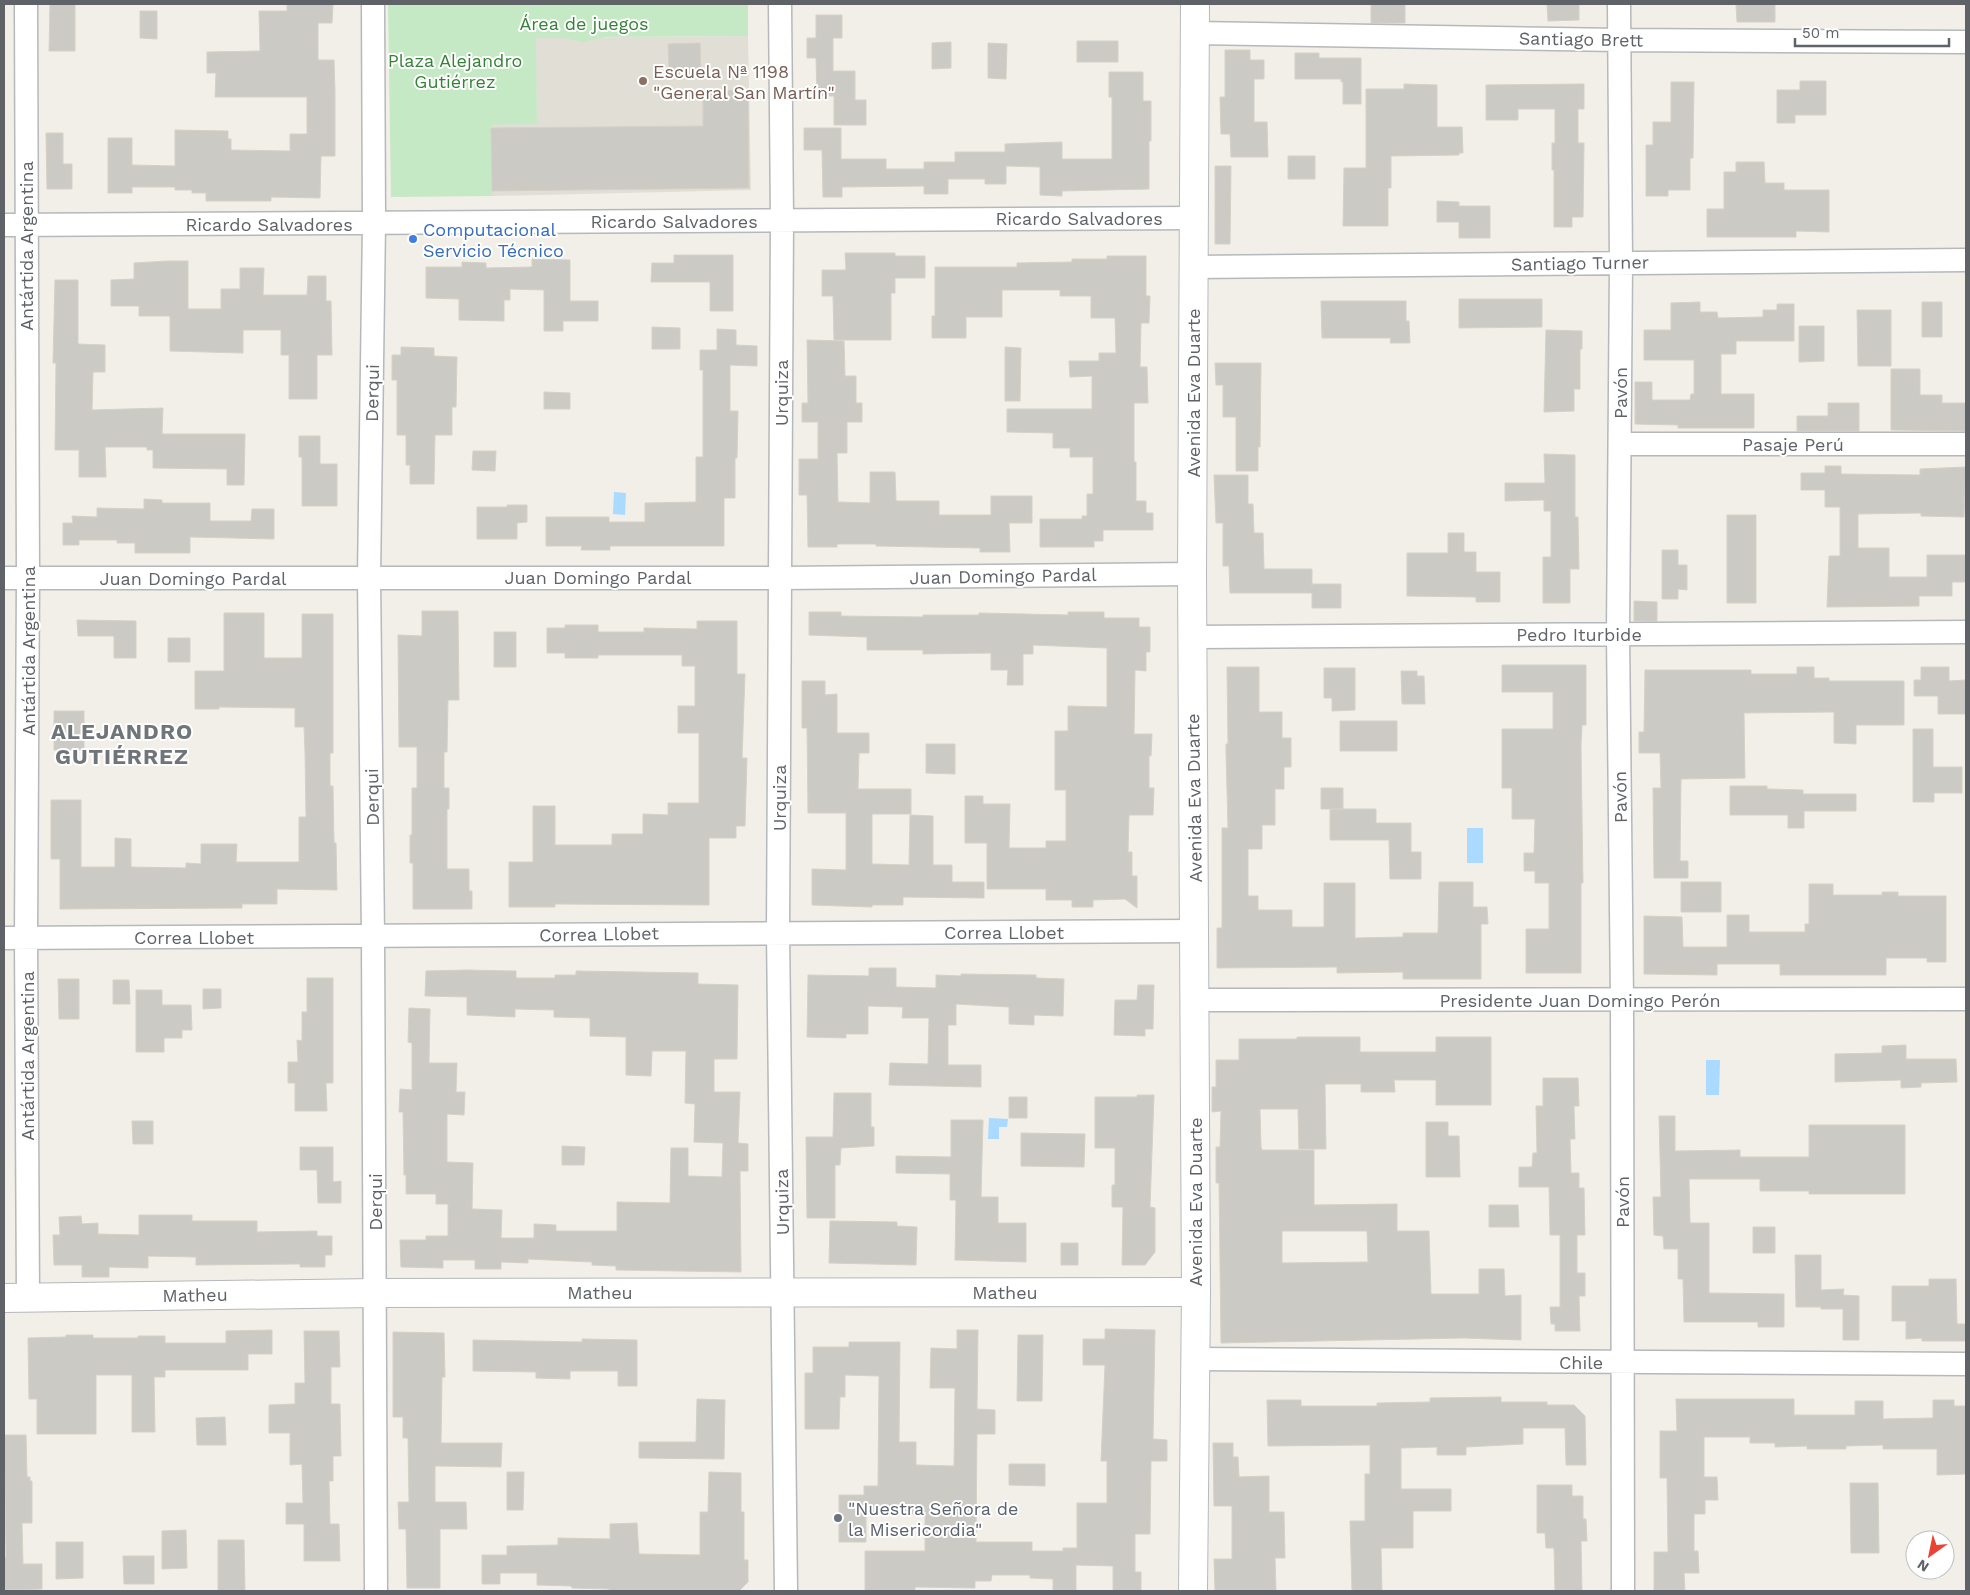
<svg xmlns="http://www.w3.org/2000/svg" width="1970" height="1595" font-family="'Work Sans',sans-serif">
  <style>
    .education { fill: #e1ded6 }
    .green { fill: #c5e8c5 }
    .water { fill: #aadaff }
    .building { fill: #cccac5; stroke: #d6d1c6; fill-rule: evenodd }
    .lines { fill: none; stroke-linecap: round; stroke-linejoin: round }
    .minor-casing { stroke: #b5b8bc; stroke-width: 25 }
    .tertiary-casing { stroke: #b5b8bc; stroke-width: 30 }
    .secondary-casing { stroke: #b6babf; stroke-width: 30 }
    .minor { stroke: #fff; stroke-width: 22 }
    .tertiary { stroke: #fff; stroke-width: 28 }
    .secondary { stroke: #fff; stroke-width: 28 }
    .education-dot { fill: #8d6e63; stroke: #fff; stroke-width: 2 }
    .shop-dot { fill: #3f7fe0; stroke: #fff; stroke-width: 2 }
    .worship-dot { fill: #6b7280; stroke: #fff; stroke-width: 2 }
    .labels { text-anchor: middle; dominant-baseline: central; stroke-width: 4; stroke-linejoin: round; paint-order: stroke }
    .park-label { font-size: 18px; fill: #348238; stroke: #fff }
    .street-label { font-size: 18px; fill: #5f6368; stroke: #fff }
    .education-label { font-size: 18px; fill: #785e54; stroke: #fff; text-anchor: start }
    .shop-label { font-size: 18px; fill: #366cbe; stroke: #fff; text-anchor: start }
    .worship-label { font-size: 18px; fill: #5b616d; stroke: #fff; text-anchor: start }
    .district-label { font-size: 22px; font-weight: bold; letter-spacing: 1px; fill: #70757a; stroke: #fff }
  </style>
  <rect width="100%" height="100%" fill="#f1efe8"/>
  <path class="education" d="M748 36 751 190 492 196 490 125 537 124 535 38Z"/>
  <path class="green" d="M388 4H748V36L606 37 583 42 565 38H536L537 124 491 125 492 196 391 197Z"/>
  <path class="water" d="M614 492 626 493 625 515 613 514Z
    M1467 828H1483V863H1467Z
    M1706 1060H1720L1719 1095H1706Z
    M989 1118 1008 1119 1007 1127H999V1139H988Z"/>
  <path class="building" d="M50 4H75V51H49Z
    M287 4H333L332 23H318V60H334L335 91V156H321L320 198 271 197V201H206V193H192V190H175V187H132V193H108V138H132V165L175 166V130L228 131V139H231V150L290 151V134H307V97H215L216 73H207V52L260 51 259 11H287Z
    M1371 4H1405V23H1371Z
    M1547 4H1579V20L1548 21Z
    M1736 4H1775V22H1737Z
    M140 11H157V39L140 38Z
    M816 15H842V38H833V71H855V100H866V125H834V96H817L816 58H807V38H816Z
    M1077 41H1118V62H1077Z
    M951 42V68L932 69V43Z
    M700 43 701 75 669 76 668 44Z
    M988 43 1007 44 1006 79 988 78Z
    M1225 50H1250V60H1264V79H1254V122H1267L1268 157H1231L1230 134H1221L1220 97H1225Z
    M1295 53H1319V58H1361V104H1343V82H1341V79H1295Z
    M1109 72H1143V101H1151V141H1149V189L1062 191V196L1040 195V167L1006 166V184H985V179H948V194H924V186L842 187V197H823L822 150H804V128H841V159H886V169H924V162H955V152H1005V144L1062 142V159H1112V97H1109Z
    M1800 81H1826V115H1795V123H1777V90H1800Z
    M1671 82H1694L1693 158H1690V190H1668V196H1646V145H1653V122H1671Z
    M1404 84 1437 85V127H1462L1463 153H1459V155L1391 156V188H1388V226H1343L1344 168H1366V89H1404Z
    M1584 84V109H1578V143H1584L1583 217H1572V227H1554V170H1552V143H1555V109H1518V120H1486V85Z
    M748 90 749 188 492 191 491 128 703 126V91Z
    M46 133H63V164H72V189H47Z
    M1288 156H1315V179H1288Z
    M1736 162H1764L1765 183H1784V190H1829V232L1796 231V237H1707V209H1724V172H1736Z
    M1215 166H1231L1230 244H1215Z
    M1437 201 1459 202V206H1490V238H1459V222H1437Z
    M845 253H895V256H925V278H895V293H891V340H834L833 296H822V270H846Z
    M674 255H733V311H710V282H651L652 263H674Z
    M1107 256H1146V296H1150L1149 323H1141L1140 367H1147L1148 403H1134V462H1136V501H1146V513H1153V530H1103V541H1094V547H1040V519H1082V516H1087V494H1093V457H1070V448H1053V433L1007 432V409H1092V376L1070 377 1069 361H1099V353H1116L1115 318H1091V296H1060V290H1002V317H966V338H932V316H935V267H1017V263L1072 262V259H1107Z
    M532 259 570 260V301H598V321H563V331H544V290L510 289V300H504V321L459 320V299L426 298V267H462V262L486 263V268L532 267Z
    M168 261H188V309H221V289H240V268H264L263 295H307L308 276H326V301H331L332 355H317V399H289V355H281V330H243V353L170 351V316H139V306H111V280L134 279V263Z
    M55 280H78V344L105 345V372H93L92 410 163 408 162 434H245L244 485H227V469L153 468V450H147V447H105L106 477H79V450H55L56 363H53Z
    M1459 299H1542V327L1459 328Z
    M1321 301H1406V321H1409L1410 343H1390L1391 338H1322Z
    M1700 302V312H1717L1718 318 1763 317V310H1777V304H1794V341H1736V354H1721V394H1754V428H1678V425L1635 424V382H1652V400H1690L1691 394H1694V360H1644V330H1671V303Z
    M1922 302H1942V337H1922Z
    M1857 310H1891V366H1858Z
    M1799 326H1824V361L1799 362Z
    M652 327 680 328V349H652Z
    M717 329 736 330V345L757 346V366L730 365V411H738L737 458H735V498H724V546H610V550H581L582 546H546V517H609V522H645V503L696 502V457H703V370H700V350H717Z
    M1546 330 1582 331V349H1580V389H1574V411L1544 412Z
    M807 340 844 341 845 376H856V403H862V422H847V453H837L838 502 870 503V472H895L896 501H939V515H991V496H1032V523H1009L1010 552H980V548L876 546V544H837V547H808L807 495H799V459H818V422H802V403H808Z
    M401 347 434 348V356L457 357 456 407H452V435H435L434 484H410V465H406V435H397V380H392V355H401Z
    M1005 347 1021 348 1020 401H1005Z
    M1215 363H1261L1260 447H1258V471H1236V417H1223V385H1216Z
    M1891 369H1920V395H1942V403H1966V431L1891 430Z
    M544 392 570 393V409H544Z
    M1828 403H1859V431H1797V416H1828Z
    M299 436H320V464H337V506H302V457H299Z
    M473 451H496L495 471 472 470Z
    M1544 454 1575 455V517H1578L1579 569H1570V603H1543V557H1551V511H1544V500L1505 501V483H1545Z
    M1825 466H1841V474L1920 475V469L1966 467 1964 517 1921 516V513L1858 514V548H1889V577H1927V555H1966V582H1952V596H1919V606L1827 607 1829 556H1840V507H1825V490H1801V473H1825Z
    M1214 475H1248V504H1253L1254 533H1263L1264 569H1312V586V584H1341V608H1312V593H1230L1229 566H1223V523H1216Z
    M144 499 162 500V503H210V521H251L252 509H274V539L190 537V553H135V543H117V540H79V545H63V523H73L72 516 97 517V508L144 509Z
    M507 505H527V522L517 523V539H477V507H507Z
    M1727 515H1756V603H1727Z
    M1448 533H1464V552H1476V572H1500V602H1476V597L1407 596V553H1448Z
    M1662 550H1678V565H1687V590L1678 589V599H1662Z
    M1634 601 1657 602V621H1634Z
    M422 611H458L459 700H448L447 752H444V788H449V809H447V869H469V891H472V909H413V863H410V835H412V788H417V747H399L398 635 422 636Z
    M809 612H841V616L923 617V615H979V613L1068 615V612H1104V618H1139V627H1150V652H1146V671L1135 670 1134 734H1152L1151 756H1149V788H1154L1153 815H1129L1128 852H1132V876H1137V908L1125 899 1093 900V907H1072V900H1046V889H987V843H965V796H983V804H1010L1009 848H1046V841H1066V790H1055V731H1068V706L1107 707V648L1033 645V654H1023V685H1007L1008 670H991V653L923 654V650H867V637L809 635Z
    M224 613H264V658H302V614H333V753H330V786H333L334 843H336L337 890 277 889V904H242V908L60 909V859H51V800H81V867H115V838L131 839V867L186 868V863L201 864V844H237L236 862H299V817H306L305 752 304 727H295V708L219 707V709H195V671H224Z
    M77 620 136 621V658H114V636H78Z
    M697 621H737V674H745L742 758H747L745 826H736V838H709V905L555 904V907H509V862H533V806H555V845H612V834H643V814L668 815V803H699V733H678V706H695V666H682V655H598V658H565V653H547V628H565V625H598V632H644V628L697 629Z
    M494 632H516V667H494Z
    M168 638H190V662H168Z
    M1502 665H1586V725H1582L1581 746 1583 883H1581V973H1526V929H1549V883H1535V871H1524V853H1534L1535 819H1512V788H1502V729H1553V692H1502Z
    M1227 667H1259V712H1282V738H1291V767H1284V789H1275V825H1262V849H1248V896H1258V910H1292V927H1324V883H1355V938L1403 937V933H1438L1439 882H1473V907H1487L1488 924H1481V979H1403V972L1337 973V967L1217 968V928H1222V828H1228L1226 753V744H1228Z
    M1797 667H1814V678H1829V681H1904V725H1856V744L1834 743V712L1744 713 1745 778 1681 779 1680 861H1688V878H1654L1653 788H1661L1660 753H1639V732H1644L1645 670H1751V674H1797Z
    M1921 667H1949V681L1966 680V714H1938V696H1914V680H1921Z
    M1324 668H1355V710L1332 711V698H1324Z
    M1401 671H1417V676H1424L1425 704H1402Z
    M802 681H825V695L837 694V733H869V753H859L858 789H911V814H872V864L909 865 910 815 933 816V865H952V882H984V898L903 897V905H872V907L812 905V869L846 870V813H808L807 728H802Z
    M54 711H84V750H54Z
    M1340 721H1397V751H1340Z
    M1913 729H1933V767H1962V793H1934V802H1913Z
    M926 744H955V774L926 773Z
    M1730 786H1767V789L1803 790V794H1856V811H1804V828H1788V815H1730Z
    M1321 788H1343V809H1321Z
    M1330 809H1376V823H1411V852H1421V879H1390L1389 840H1330Z
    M1681 882H1721V912H1681Z
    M1809 884H1833V895H1882V892H1898V896H1946V962H1927V958H1886V975H1780V964H1717V975L1644 974V916L1682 917 1683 947H1727V915H1749V932H1805V924H1809Z
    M869 968H896V987L936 988V975L961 976V974L1036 975V978L1064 979 1063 1016 1034 1015V1025L1009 1024V1007L956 1004V1025H948V1065H981V1087L889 1085 890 1063 928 1064 929 1018H902L903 1007 868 1006V1034H846V1038L807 1037 808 975 869 976Z
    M467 970 516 971V978H555V975H576V971L698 973V984L738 985 737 1059H714V1092H740L738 1143 748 1144V1171H740L741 1272 616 1270V1266L592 1265V1262L528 1259V1263L501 1262V1269H475V1260H443V1268L401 1267 400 1240H426V1236H448V1204H436V1194H406V1175H404L403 1112H399L400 1089 412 1090V1043L408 1042 409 1008 430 1009 429 1063H457L456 1092H465L464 1115 447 1114V1162L473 1163 472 1209 502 1210 501 1238H534V1224L556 1225V1231H617V1202L670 1203 671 1148H688V1176L722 1177 723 1143 694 1142 695 1104 685 1103 686 1051H652L651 1076 626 1075V1037L590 1036V1018L554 1017V1010L515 1009V1017L467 1015V997L425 996 426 971Z
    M307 978H333V1083H326L327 1111H295V1083H288V1062H298L297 1040 302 1041V1012H307Z
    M58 979H79V1019H59Z
    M113 980H129L130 1004H113Z
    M1138 985H1154L1153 1029H1145V1036L1114 1035 1115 1000H1137Z
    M203 989H221V1008L203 1009Z
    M136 990H162V1005H191L192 1030H182V1038H164V1052H136Z
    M1297 1037H1360V1052H1436V1037H1491V1105H1436V1080H1394L1395 1092H1361V1084H1325L1326 1149H1299L1298 1109H1260L1261 1147 1262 1150H1314V1205L1397 1204V1231H1429L1431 1294H1479V1269H1504L1505 1296 1521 1295V1340L1464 1338 1221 1343 1219 1183H1216V1147H1220L1221 1111 1212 1112V1087H1216V1060H1239V1039H1297ZM1282 1231H1367L1368 1262 1282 1263Z
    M1906 1045V1059H1956L1957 1082 1921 1083V1087L1901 1088V1080L1835 1082V1054L1882 1053V1046Z
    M1543 1078H1578L1579 1106H1574L1575 1139H1570L1571 1173H1579V1188H1584L1585 1235H1577V1273H1585V1296H1579L1580 1331H1555V1324H1551L1550 1307H1560V1235H1550L1549 1187H1519V1167H1532L1533 1153H1537L1536 1106H1543Z
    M834 1093H871V1127H874V1146L841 1148 840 1165H835V1218H807L806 1137H833Z
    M1137 1095H1154L1150 1207 1155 1208V1252L1145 1265H1122L1123 1207H1112V1185H1115V1148H1095V1097H1137Z
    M1009 1097H1027V1118H1009Z
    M1659 1116H1675V1151L1740 1150V1157H1809V1125H1905V1194H1809V1191H1760V1179H1689L1690 1223H1709V1293L1784 1294V1327H1758V1322H1684L1683 1279H1678V1249H1664L1663 1236 1654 1235 1653 1197H1661Z
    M951 1120H983L981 1197H998V1223H1026V1262L955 1260 956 1200H950V1174L896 1173V1156L951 1157Z
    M132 1121H153V1144H133Z
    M1426 1122H1448V1136H1459L1460 1177H1426Z
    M1021 1133 1085 1134 1084 1167 1021 1166Z
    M562 1146 585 1147 584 1165H562Z
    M300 1147H333V1182L341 1181V1203H318L317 1170H300Z
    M1489 1205H1518L1519 1227H1489Z
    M139 1215H192V1221H257V1232L317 1231V1236H332V1255H325V1267H300V1264L196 1265V1257L148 1256V1268L109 1267V1277H82V1265H54L53 1235H60L59 1217 81 1216 82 1224 98 1223V1234L139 1235Z
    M830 1221 897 1222V1226L917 1227 916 1265 829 1263Z
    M1753 1227H1775V1253H1753Z
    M1061 1243H1078V1265H1061Z
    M1795 1255H1821V1290L1844 1289 1843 1295 1859 1296V1340H1843V1309H1821V1307H1796Z
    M1929 1279H1956L1957 1324H1966V1341H1922V1338L1906 1339V1321H1892V1286H1929Z
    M1105 1329 1155 1330 1153 1439 1167 1440V1461H1151L1150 1534H1135V1572H1141V1591H1113V1566L1076 1565V1591H1053V1579L1030 1578V1575H992L991 1581H975V1588L915 1587V1591H865V1551H925V1514L866 1513V1542H839V1495H864V1486H878L879 1376 845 1375V1397H840L839 1429H805V1373H813V1347H849V1342H900L899 1442H916V1465L954 1466 955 1388H930L931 1348 957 1349V1330H978L977 1409 995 1410V1434H977L976 1542H1032V1551H1063V1548H1077V1503H1107V1461H1101L1105 1365H1083V1339H1105Z
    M272 1330V1354H248V1370H165V1377H154L155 1432H132V1375H96V1434H37V1399H29L28 1338 66 1337V1335H93V1338H138V1336H165V1343H226V1331Z
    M304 1331H339L340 1367H331V1404H340L341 1456H333V1481H329L330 1524H339L340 1561H304V1524H286V1503H303L302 1464 290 1465V1433H269V1405L295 1404V1383H305Z
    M393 1332 444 1333 445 1377H442L441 1443H502L501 1467 435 1466V1502H466L467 1529H440V1588H407L406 1529H399L398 1502H409L408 1438H403V1417H393Z
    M1018 1335H1043L1042 1401H1017Z
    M582 1339 637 1340V1386H618V1371H570V1379L536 1378V1372L473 1371V1340L582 1342Z
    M1501 1397V1402H1547V1405H1574L1585 1416 1586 1465H1566L1565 1428H1523V1444L1466 1447V1455H1437V1447L1401 1448V1489H1451V1511H1413V1548H1381L1382 1591H1352L1350 1521H1365V1474H1370V1445L1268 1446 1267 1400H1301V1406H1377V1403L1430 1402V1398Z
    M697 1399 725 1400 724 1459 639 1458V1442H696Z
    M1676 1399H1794V1415H1855V1401H1883V1419L1933 1418V1400H1954V1406H1966V1474L1937 1475V1449H1883V1445L1846 1446V1449H1807V1446L1775 1447V1443H1750V1437H1704V1477H1717L1718 1500H1705V1514H1694V1551H1698L1699 1573H1684L1685 1591H1654V1552H1668L1667 1478H1660V1431H1677Z
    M225 1417 226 1445H197L196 1418Z
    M4 1435H26L27 1477H30V1481H32V1523H22L23 1564H42V1589L4 1590V1557H6Z
    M1213 1443H1233V1457H1238L1239 1477 1269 1476V1512H1284L1285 1558H1275L1276 1591H1215L1214 1559H1232V1506H1214Z
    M1009 1464H1045V1486L1009 1485Z
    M507 1472H524L523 1510H507Z
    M709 1472 741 1473V1512H744V1560H748V1582L739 1591H609V1589L572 1588 571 1586 537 1585V1573H500V1584H482V1555H507V1546L558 1545V1538L610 1539V1524L637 1523 639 1554 700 1555V1512H708Z
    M1850 1483H1878L1879 1553H1851Z
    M1537 1485H1572V1496H1583V1519H1586L1587 1541H1581L1582 1591H1555L1554 1548H1546L1545 1533H1537Z
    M186 1530 187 1568 162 1569V1531Z
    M218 1540H244L245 1591H218Z
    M56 1542H83V1578L56 1579Z
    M123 1556H154V1584H124Z"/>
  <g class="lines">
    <defs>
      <path id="minor" d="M26 4 28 578 26 938 28 1298
        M373 4 374 223 369 577 373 937 376 1591
        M780 4 782 220 778 932 786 1591
        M1619 4 1621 263 1618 634 1622 1000 1623 1591
        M1195 33 1619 40 1966 42
        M4 225 1194 218
        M1194 267 1966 260
        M1620 444H1966
        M4 578H781L1192 574
        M1192 637 1966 632
        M4 938 1195 931
        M1194 1000 1966 999
        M1195 1359 1966 1364"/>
      <path id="tertiary" d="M4 1298 375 1293 1196 1292"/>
      <path id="secondary" d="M1193 1591 1196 1292 1192 574 1195 4"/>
    </defs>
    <use href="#minor" class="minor-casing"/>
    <use href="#tertiary" class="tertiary-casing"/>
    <use href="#secondary" class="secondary-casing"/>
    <use href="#minor" class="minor"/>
    <use href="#tertiary" class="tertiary"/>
    <use href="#secondary" class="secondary"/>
  </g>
  <circle class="education-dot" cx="643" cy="81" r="5"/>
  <circle class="shop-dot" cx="413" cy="239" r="5"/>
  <circle class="worship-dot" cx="838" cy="1518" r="5"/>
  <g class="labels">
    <g class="park-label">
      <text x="584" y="23">Área de juegos</text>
      <text x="455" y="60">Plaza Alejandro<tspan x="455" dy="21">Gutiérrez</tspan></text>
    </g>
    <g class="street-label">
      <text transform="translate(1581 39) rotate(1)">Santiago Brett</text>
      <text x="1079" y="218">Ricardo Salvadores</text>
      <text x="674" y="221">Ricardo Salvadores</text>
      <text x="269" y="224">Ricardo Salvadores</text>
      <text transform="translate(26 246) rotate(-90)">Antártida Argentina</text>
      <text transform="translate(1580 263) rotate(-1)">Santiago Turner</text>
      <text transform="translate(372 393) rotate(-89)">Derqui</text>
      <text transform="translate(781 393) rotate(-90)">Urquiza</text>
      <text transform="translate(1193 393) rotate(-90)">Avenida Eva Duarte</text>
      <text transform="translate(1620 393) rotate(-90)">Pavón</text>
      <text x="1793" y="444">Pasaje Perú</text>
      <text transform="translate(1003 576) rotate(-1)">Juan Domingo Pardal</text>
      <text x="598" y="577">Juan Domingo Pardal</text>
      <text x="193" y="578">Juan Domingo Pardal</text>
      <text x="1579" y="634">Pedro Iturbide</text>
      <text transform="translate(28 651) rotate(-90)">Antártida Argentina</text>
      <text transform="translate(372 797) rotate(-91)">Derqui</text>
      <text transform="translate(1620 797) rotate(-91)">Pavón</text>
      <text transform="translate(779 798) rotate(-90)">Urquiza</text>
      <text transform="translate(1194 798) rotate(-91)">Avenida Eva Duarte</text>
      <text x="1004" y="932">Correa Llobet</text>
      <text transform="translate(599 934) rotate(-1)">Correa Llobet</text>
      <text x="194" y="937">Correa Llobet</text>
      <text x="1580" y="1000">Presidente Juan Domingo Perón</text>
      <text transform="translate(27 1056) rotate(-90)">Antártida Argentina</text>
      <text transform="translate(375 1202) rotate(-90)">Derqui</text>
      <text transform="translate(782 1202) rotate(-91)">Urquiza</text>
      <text transform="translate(1195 1202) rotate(-90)">Avenida Eva Duarte</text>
      <text transform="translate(1622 1202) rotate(-90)">Pavón</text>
      <text x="600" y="1292">Matheu</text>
      <text x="1005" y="1292">Matheu</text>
      <text transform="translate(195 1295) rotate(-1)">Matheu</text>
      <text x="1581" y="1362">Chile</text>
    </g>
    <g class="education-label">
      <text x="653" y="71">Escuela Nª 1198<tspan x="653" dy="21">"General San Martín"</tspan></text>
    </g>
    <g class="shop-label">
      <text x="423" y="229">Computacional<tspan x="423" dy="21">Servicio Técnico</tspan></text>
    </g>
    <g class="worship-label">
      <text x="848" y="1508">"Nuestra Señora de<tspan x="848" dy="21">la Misericordia"</tspan></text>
    </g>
    <g class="district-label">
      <text x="122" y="731">ALEJANDRO<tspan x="122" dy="25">GUTIÉRREZ</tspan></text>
    </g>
  </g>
  <rect width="1970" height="1595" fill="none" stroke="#5f6368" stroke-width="10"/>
  <g transform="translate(1930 1555) rotate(213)"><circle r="24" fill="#ffffff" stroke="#bfc1c3"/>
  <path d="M0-4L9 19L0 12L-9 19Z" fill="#ea4335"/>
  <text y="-8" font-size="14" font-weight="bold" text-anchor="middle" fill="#5f6368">N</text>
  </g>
  <path d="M1795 38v8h154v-8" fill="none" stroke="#5f6368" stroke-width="2.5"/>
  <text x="1802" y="38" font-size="15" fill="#5f6368" stroke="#ffffff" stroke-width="4" paint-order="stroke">50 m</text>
</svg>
